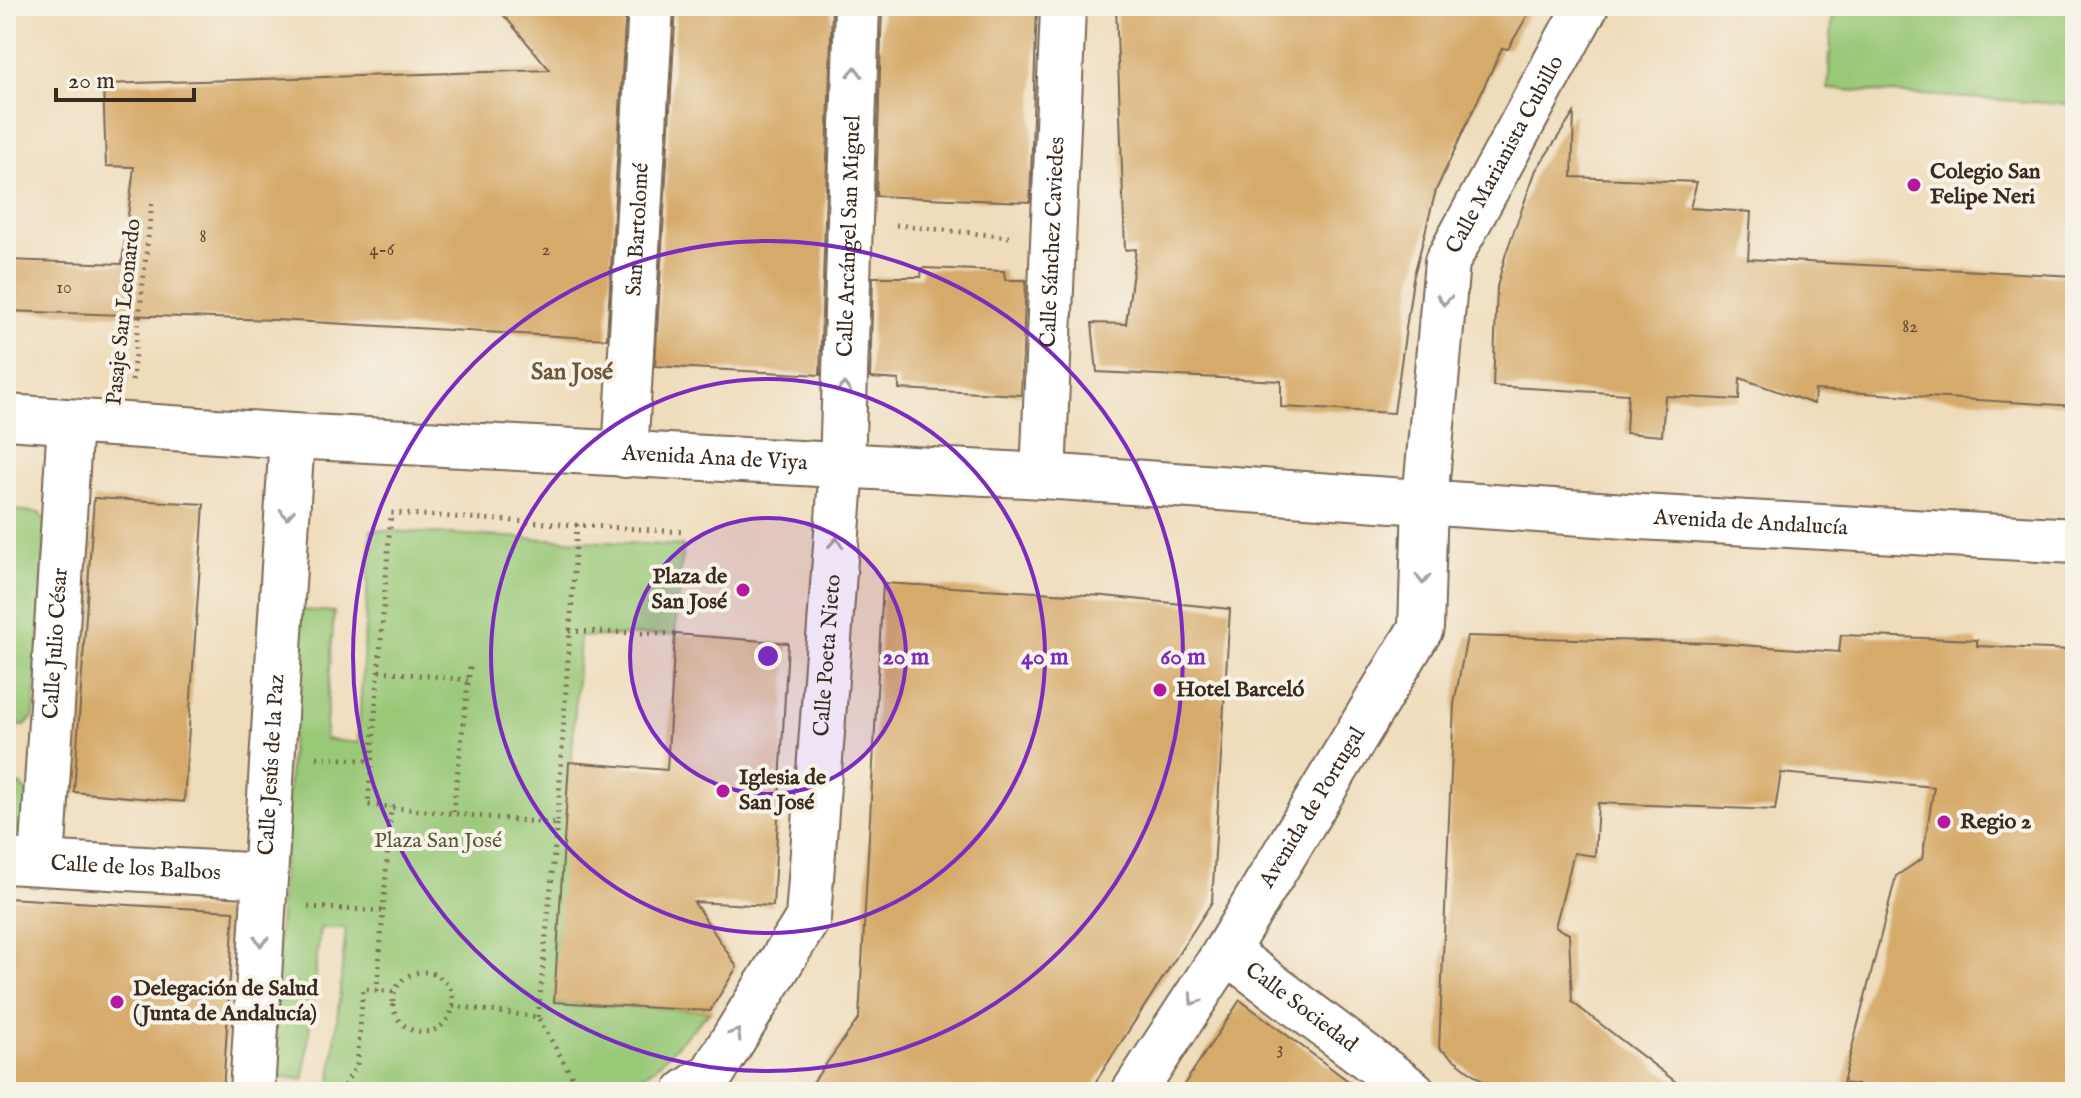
<svg xmlns="http://www.w3.org/2000/svg" width="2081" height="1098" font-family="'IM FELL English',serif">
  <style>
    .green { fill: #99c877; stroke: #6a794a; stroke-width: 2 }
    .building { fill: #d6aa6b }
    .lines { fill: none; stroke-linecap: round; stroke-linejoin: round }
    .street-casing { stroke: #7a6855; stroke-width: 48 }
    .secondary-casing { stroke: #7a6855; stroke-width: 48 }
    .path { stroke: #7a6855; stroke-width: 5; stroke-dasharray: 2 6; stroke-linecap: butt }
    .street { stroke: #fff; stroke-width: 44 }
    .secondary { stroke: #fff; stroke-width: 44 }
    .oneway { stroke: #a79f9a }
    .ring { fill: none; stroke: #7b2cbf; stroke-width: 4 }
    .poi-dot { fill: #b5179e; stroke: #f7f3e8; stroke-width: 3 }
    .labels { text-anchor: middle; dominant-baseline: central; stroke-width: 8; stroke-linejoin: round; paint-order: stroke }
    .number-label { font-size: 18px; fill: #624a31 }
    .street-label { font-size: 22px; fill: #3b2a1e; stroke: #f7f3e8 }
    .poi-label { font-size: 22px; font-weight: bold; fill: #3b2a1e; stroke: #f7f3e8; text-anchor: start }
    .park-label { font-size: 22px; fill: #575939; stroke: #f7f3e8 }
    .neighbourhood-label { font-size: 24px; font-weight: bold; fill: #715739; stroke: #f7f3e8 }
    .centre { fill: #7b2cbf; stroke: #f7f3e8; stroke-width: 4 }
    .ring-label { font-size: 24px; text-anchor: middle; font-weight: bold; fill: #7b2cbf; stroke: #f7f3e8; stroke-width: 8; stroke-linejoin: round; paint-order: stroke }
  </style>
  <rect width="100%" height="100%" fill="#f7f3e8"/>
  <filter id="ink" filterUnits="userSpaceOnUse"><feTurbulence type="fractalNoise" baseFrequency=".0125" numOctaves="2"/><feDisplacementMap in="SourceGraphic" scale="16" xChannelSelector="R" yChannelSelector="G"/><feConvolveMatrix kernelMatrix="1 2 1 2 8 2 1 2 1" color-interpolation-filters="sRGB"/></filter>
  <filter id="wash" filterUnits="userSpaceOnUse"><feTurbulence type="fractalNoise" baseFrequency=".006" numOctaves="4" result="noise"/><feDisplacementMap in="SourceGraphic" scale="32" xChannelSelector="R" yChannelSelector="G"/><feGaussianBlur stdDeviation="1.8" result="paint"/><feColorMatrix in="noise" values="0 0 0 0 0 0 0 0 0 0 0 0 0 0 0 0 0 1.4 0 .05"/><feComposite in="paint" operator="in"/></filter>
  <g filter="url(#wash)">
    <rect width="100%" height="100%" fill="#efdcbb"/>
    <path class="green" d="M1833 6H2075V105L1828 89Z
      M6 509 39 513 46 522 34 716 25 726 6 725Z
      M371 530 683 546 675 634 580 637 555 1002 710 1011 656 1067 619 1092H330L346 928H320L304 1079 269 1077 300 610 334 612 325 739 358 743Z
      M6 784 21 785 29 794 23 832 13 839 6 838Z"/>
    <g id="blocks">
      <path class="building" d="M496 6H626L607 339 276 320 6 311V260L122 264 134 167 106 166 103 84 550 70Z
        M676 6H832L820 375 655 366Z
        M882 6H1037L1030 202 876 196Z
        M1116 6H1533L1508 49 1502 48 1436 190 1413 279 1394 413 1281 407V381L1097 372 1092 323 1126 324 1136 249 1125 250Z
        M1574 113 1572 177 1697 182 1690 208 1751 212 1748 259 2075 276V406L1815 390 1814 404 1740 378 1739 400 1665 396 1662 436 1626 433 1628 394 1493 386 1497 287 1506 253 1536 170Z
        M922 268 1004 271 1005 280H1026L1021 395 899 389V380L870 378 873 277H921Z
        M94 498 204 504 184 802 74 792Z
        M883 583 1104 596 1230 609 1212 902 1089 1092H806L859 1018Z
        M675 634 788 643 773 906 694 902 737 967 710 1011 554 1002 569 762 667 770Z
        M1841 635 1977 640V646L2075 650V1092H1911L1843 1083 1896 876 1922 859 1934 787 1781 773 1775 810 1598 803 1595 856 1574 853 1555 927 1569 934 1572 1002 1689 1092H1497L1439 1048 1454 704 1467 636 1714 643 1839 652Z
        M6 898 234 911 223 1092H6Z
        M1240 1000 1363 1092H1179Z"/>
    </g>
  </g>
  <g filter="url(#ink)">
    <use href="#blocks" fill-opacity="0" stroke="#7a6855" stroke-width="2"/>
    <g class="lines">
      <defs>
        <g id="street">
          <path id="s1" d="M625 455 651 6"/>
          <path id="s2" d="M842 466 857 6"/>
          <path id="s3" d="M1043 476 1063 9"/>
          <path id="s4" d="M1425 501 1447 262 1586 6"/>
          <path id="s5" d="M6 861 265 876"/>
          <path id="s6" d="M42 863 70 422"/>
          <path id="s7" d="M1226 951 1413 1092"/>
          <path id="s8" d="M252 1092 292 436"/>
        </g>
        <g id="secondary">
          <path id="s9" d="M6 417 292 436 1043 476 1641 517 2075 541"/>
          <path id="s10" d="M686 1092 712 1074 808 918 842 466"/>
          <path id="s11" d="M1134 1092 1226 951 1421 628 1425 501"/>
        </g>
      </defs>
      <use href="#street" class="street-casing"/>
      <use href="#secondary" class="secondary-casing"/>
      <path class="path" d="M896 225 1009 237
        M132 381 152 202
        M577 524 557 824 368 805 391 513 684 532
        M569 631 675 634
        M379 671 468 680
        M317 757 372 761
        M453 812 470 667
        M308 907 383 911
        M393 1002a30 30 0 1 1 60 0a30 30 0 1 1-60 0Z
        M377 991 391 807
        M453 1006 538 1017 581 1092
        M538 1017 557 824
        M340 1092 357 1065 363 989 395 992"/>
      <use href="#street" class="street"/>
      <use href="#secondary" class="secondary"/>
    </g>
    <defs><path id="oneway-chevron" d="M-2-3.5L2.5 0L-2 3.5" fill="none" stroke-width="1.6" stroke-linecap="round" stroke-linejoin="round" transform="scale(2)"/></defs>
    <g class="oneway">
      <use href="#oneway-chevron" transform="translate(855 72) rotate(-88)"/>
      <use href="#oneway-chevron" transform="translate(1444 300) rotate(95)"/>
      <use href="#oneway-chevron" transform="translate(844 388) rotate(-88)"/>
      <use href="#oneway-chevron" transform="translate(287 514) rotate(94)"/>
      <use href="#oneway-chevron" transform="translate(836 543) rotate(-86)"/>
      <use href="#oneway-chevron" transform="translate(1423 579) rotate(91)"/>
      <use href="#oneway-chevron" transform="translate(261 941) rotate(94)"/>
      <use href="#oneway-chevron" transform="translate(1194 1000) rotate(123)"/>
      <use href="#oneway-chevron" transform="translate(736 1034) rotate(-58)"/>
    </g>
  </g>
  <circle cx="768" cy="656" r="138" fill="#7b2cbf" fill-opacity=".12"/>
  <g class="ring">
    <circle cx="768" cy="656" r="138"/>
    <circle cx="768" cy="656" r="277"/>
    <circle cx="768" cy="656" r="415"/>
  </g>
  <g class="poi-dot">
    <circle cx="1914" cy="185" r="8"/>
    <circle cx="743" cy="590" r="8"/>
    <circle cx="1160" cy="690" r="8"/>
    <circle cx="723" cy="791" r="8"/>
    <circle cx="1944" cy="822" r="8"/>
    <circle cx="117" cy="1002" r="8"/>
  </g>
  <g class="labels">
    <g class="number-label">
      <text x="203" y="237">8</text>
      <text x="382" y="250">4-6</text>
      <text x="546" y="250">2</text>
      <text x="64" y="288">10</text>
      <text x="1910" y="327">82</text>
      <text x="1280" y="1049">3</text>
    </g>
    <g class="street-label">
      <text stroke="none"><textPath href="#s4" startOffset="362">Calle Marianista Cubillo</textPath></text>
      <text stroke="none"><textPath href="#s1" startOffset="226">San Bartolomé</textPath></text>
      <text stroke="none"><textPath href="#s2" startOffset="230">Calle Arcángel San Miguel</textPath></text>
      <text stroke="none"><textPath href="#s3" startOffset="234">Calle Sánchez Caviedes</textPath></text>
      <text transform="translate(124 312) rotate(-84)">Pasaje San Leonardo</text>
      <text stroke="none"><textPath href="#s9" startOffset="710">Avenida Ana de Viya</textPath></text>
      <text stroke="none"><textPath href="#s9" startOffset="1748">Avenida de Andalucía</textPath></text>
      <text stroke="none"><textPath href="#s6" startOffset="220">Calle Julio César</textPath></text>
      <text stroke="none"><textPath href="#s10" startOffset="478">Calle Poeta Nieto</textPath></text>
      <text stroke="none"><textPath href="#s8" startOffset="328">Calle Jesús de la Paz</textPath></text>
      <text stroke="none"><textPath href="#s11" startOffset="336">Avenida de Portugal</textPath></text>
      <text stroke="none"><textPath href="#s5" startOffset="130">Calle de los Balbos</textPath></text>
      <text stroke="none"><textPath href="#s7" startOffset="94">Calle Sociedad</textPath></text>
    </g>
    <g class="poi-label">
      <text x="1930" y="172">Colegio San<tspan x="1930" dy="25">Felipe Neri</tspan></text>
      <text x="727" y="577" text-anchor="end">Plaza de<tspan x="727" dy="25">San José</tspan></text>
      <text x="1176" y="690">Hotel Barceló</text>
      <text x="739" y="778">Iglesia de<tspan x="739" dy="25">San José</tspan></text>
      <text x="1960" y="822">Regio 2</text>
      <text x="133" y="989">Delegación de Salud<tspan x="133" dy="25">(Junta de Andalucía)</tspan></text>
    </g>
    <g class="park-label">
      <text x="438" y="841">Plaza San José</text>
    </g>
    <g class="neighbourhood-label">
      <text x="572" y="372">San José</text>
    </g>
  </g>
  <circle cx="768" cy="656" r="12" class="centre"/>
  <g class="ring-label">
    <text x="906" y="664">20 m</text>
    <text x="1045" y="664">40 m</text>
    <text x="1183" y="664">60 m</text>
  </g>
  <rect width="2081" height="1098" fill="none" stroke="#f7f3e8" stroke-width="32"/>
  <path d="M56 88v12h138v-12" fill="none" stroke="#3b2a1e" stroke-width="4"/>
  <text x="68" y="88" font-size="24" fill="#3b2a1e" stroke="#f7f3e8" stroke-width="6" paint-order="stroke">20 m</text>
</svg>
